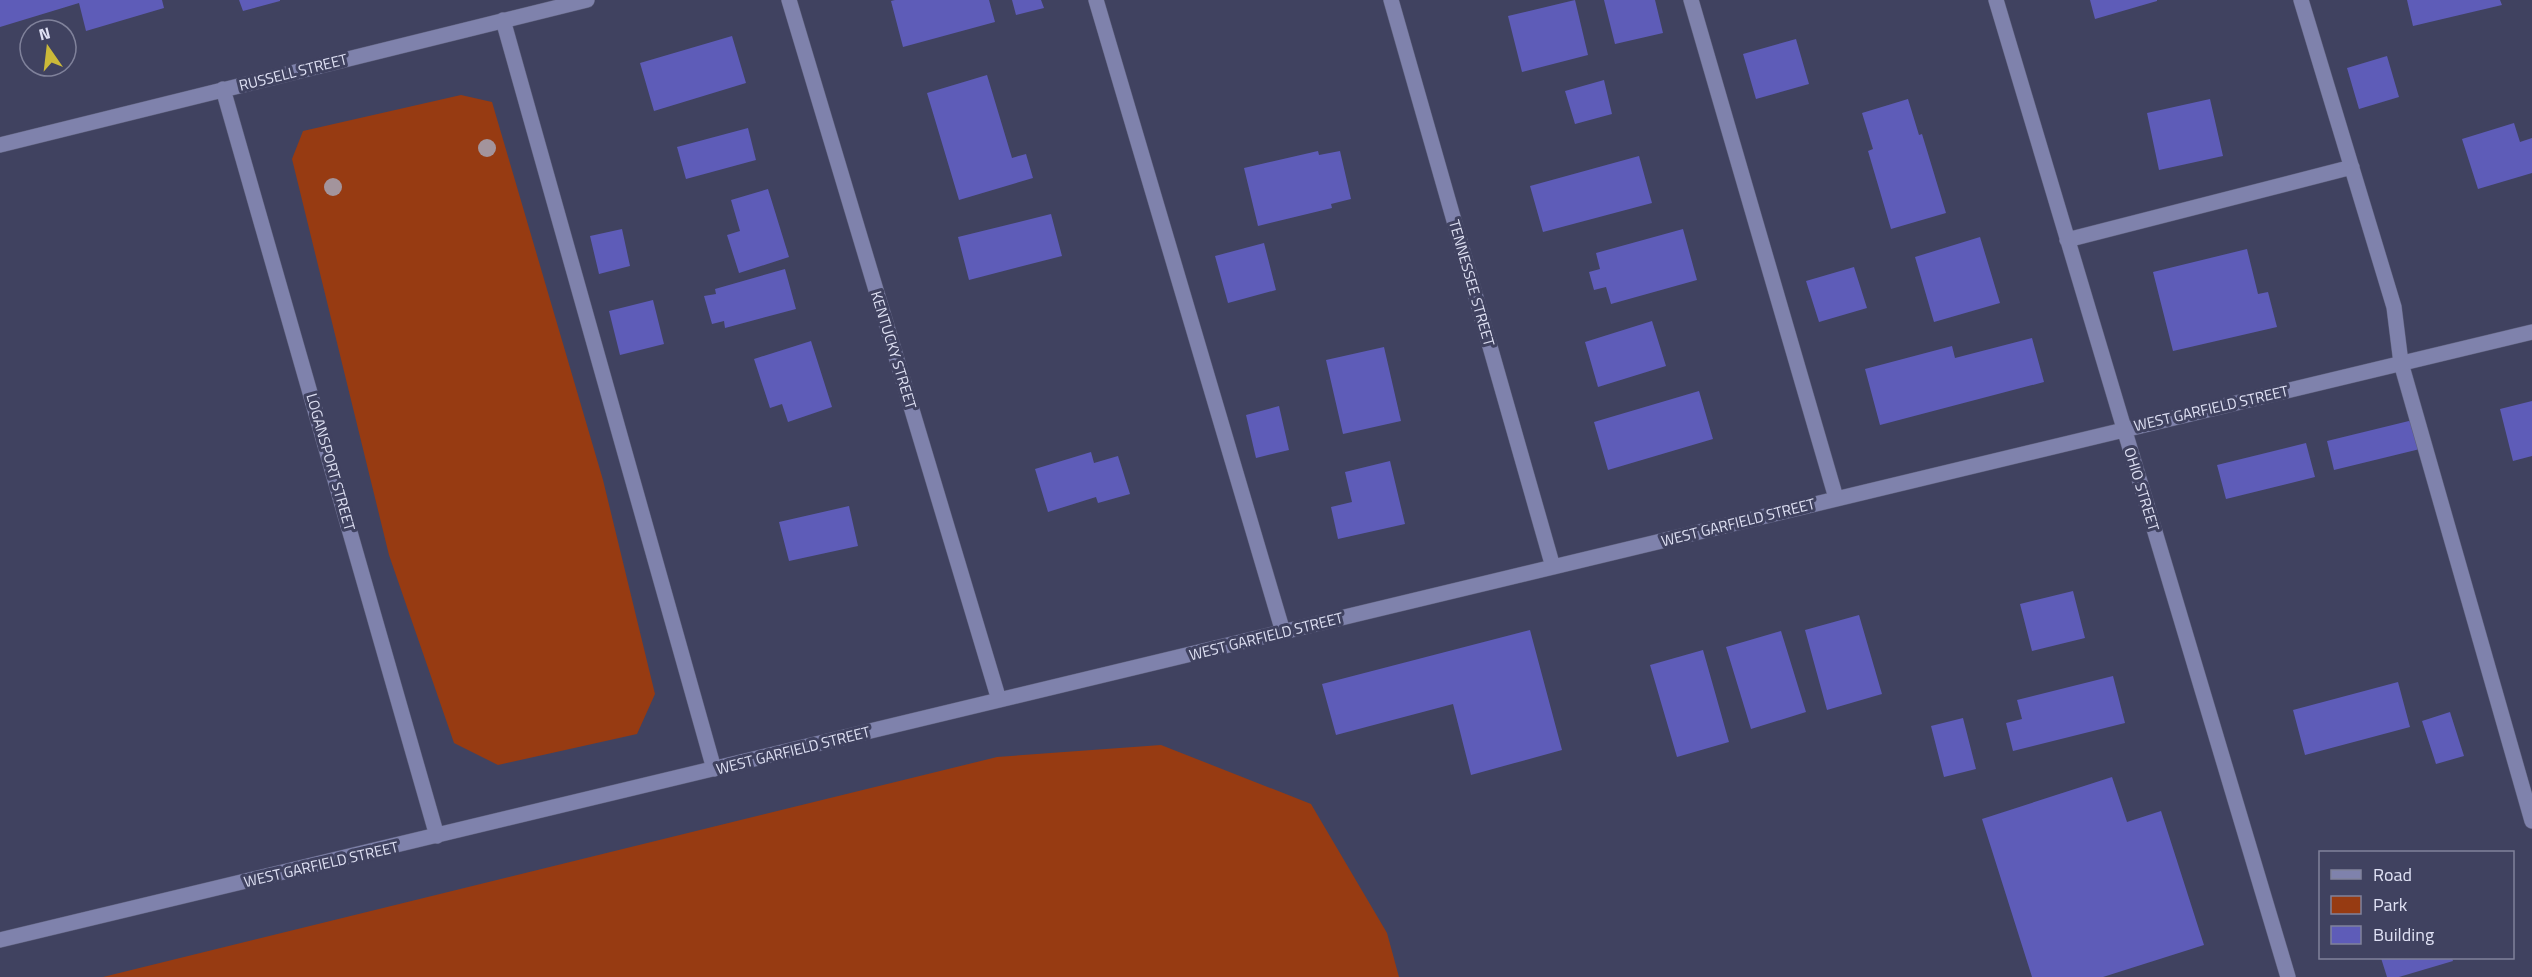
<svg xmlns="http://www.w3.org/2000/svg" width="2532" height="977" font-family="'Titillium Web',sans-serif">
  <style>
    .green { fill: #973b12 }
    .building { fill: #5e5cb8 }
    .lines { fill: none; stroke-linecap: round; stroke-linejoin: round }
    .minor-casing { stroke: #5d5f7b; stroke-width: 16 }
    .minor { stroke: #7f82ac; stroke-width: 15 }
    .tree { fill: #a3949c }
    .labels { text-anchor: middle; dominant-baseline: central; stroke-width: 6; stroke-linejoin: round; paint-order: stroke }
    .street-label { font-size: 15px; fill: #dfe1f4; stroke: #404260 }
  </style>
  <rect width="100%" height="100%" fill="#404260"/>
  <path class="green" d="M461 95 492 102 603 480 655 694 637 734 498 765 454 743 389 555 292 159 303 131Z
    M1161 745 1311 804 1387 933 1399 977H103L997 757Z"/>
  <path class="building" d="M0 0H162L164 8 86 31 79 3 0 27Z
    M239 0H280V1L243 11Z
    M895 0H989L995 22 903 47 891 1Z
    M1012 0H1041L1044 8 1016 15Z
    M1575 0 1588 55 1522 72 1508 16Z
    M1604 0H1655L1663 33 1615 44Z
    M2090 0H2157V1L2095 19Z
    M2407 0H2500L2502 5 2413 26Z
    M732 36 746 83 654 111 640 63Z
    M1796 39 1809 84 1756 99 1743 54Z
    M2387 56 2399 97 2359 109 2347 68Z
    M987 75 1012 158 1026 154 1033 178 959 200 927 93Z
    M1604 80 1612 114 1575 124 1565 91Z
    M1908 99 1919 135 1922 134 1946 213 1891 229 1868 151 1873 149 1862 113Z
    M2210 99 2223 156 2159 170 2147 113Z
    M2514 123 2520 142 2532 138V173L2478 189 2462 139Z
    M748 128 756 160 686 179 677 147Z
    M1318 151 1319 155 1340 151 1351 199 1331 204 1332 208 1258 226 1244 168Z
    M1639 156 1652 203 1543 232 1530 186Z
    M768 189 789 257 739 273 727 235 740 231 731 200Z
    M1051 214 1062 256 969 280 958 237Z
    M622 229 630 266 599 274 590 236Z
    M1683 229 1697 280 1611 304 1606 287 1594 290 1589 272 1600 269 1596 253Z
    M1980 237 2000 303 1934 322 1915 257Z
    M1264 243 1276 290 1228 303 1215 256Z
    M2247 249 2258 294 2268 292 2277 327 2173 351 2153 272Z
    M1854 267 1867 308 1819 322 1806 281Z
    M785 269 796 309 725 328 724 321 712 324 704 296 716 294 715 289Z
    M653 300 664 344 620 355 609 311Z
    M1652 321 1666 366 1598 387 1585 342Z
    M2032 338 2044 382 1880 425 1865 369 1952 346 1955 358Z
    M811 341 832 407 788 422 782 404 770 408 754 359Z
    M1384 347 1401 421 1343 434 1326 360Z
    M1699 391 1713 439 1608 470 1594 422Z
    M2532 401V456L2513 461 2500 409Z
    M1279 406 1289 450 1256 458 1246 415Z
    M2413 420 2420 449 2334 470 2327 441Z
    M2306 443 2315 477 2226 499 2217 465Z
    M1091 452 1094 463 1118 456 1130 494 1098 503 1096 497 1048 512 1035 469Z
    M1390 461 1405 524 1338 539 1331 507 1352 502 1345 472Z
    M849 506 858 546 789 561 779 522Z
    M2073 591 2085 638 2032 651 2020 604Z
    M1859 615 1882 694 1827 710 1805 630Z
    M1530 630 1562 750 1471 775 1453 704 1336 735 1322 684Z
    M1781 631 1806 712 1751 729 1726 647Z
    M1703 650 1729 742 1677 757 1650 665Z
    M2113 676 2125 723 2013 751 2006 723 2022 719 2017 700Z
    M2398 682 2410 727 2305 755 2293 710Z
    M2450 712 2464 756 2436 764 2422 721Z
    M1963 718 1976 769 1944 777 1931 726Z
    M2112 777 2127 822 2161 811 2204 945 2103 977H2032L1982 819Z
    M2381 958H2452L2453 961 2399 977H2387Z"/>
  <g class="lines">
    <defs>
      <path id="minor" d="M789 0 999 700
        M1096 0 1283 632
        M1391 0 1553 567
        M1691 0 1836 498
        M1996 0 2288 977
        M2301 0 2394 307 2401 363 2532 821
        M503 20 714 769
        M223 89 437 836
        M0 145 587 0
        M2067 240 2352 167
        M0 940 2532 332"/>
    </defs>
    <use href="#minor" class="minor-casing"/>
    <use href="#minor" class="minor"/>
  </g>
  <g class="tree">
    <circle cx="487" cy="148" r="9"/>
    <circle cx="333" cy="187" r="9"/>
  </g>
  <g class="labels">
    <g class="street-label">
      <text transform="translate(293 72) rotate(-14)">RUSSELL STREET</text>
      <text transform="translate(1472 283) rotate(74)">TENNESSEE STREET</text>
      <text transform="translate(894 350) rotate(73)">KENTUCKY STREET</text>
      <text transform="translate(2211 408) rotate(-13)">WEST GARFIELD STREET</text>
      <text transform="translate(331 462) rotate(74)">LOGANSPORT STREET</text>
      <text transform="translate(2142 489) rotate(73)">OHIO STREET</text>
      <text transform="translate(1738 522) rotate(-14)">WEST GARFIELD STREET</text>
      <text transform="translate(1266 636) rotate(-14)">WEST GARFIELD STREET</text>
      <text transform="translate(793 750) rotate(-14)">WEST GARFIELD STREET</text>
      <text transform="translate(321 864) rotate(-13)">WEST GARFIELD STREET</text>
    </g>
  </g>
  <rect x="2319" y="851" width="195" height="108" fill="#404260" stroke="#80829b" stroke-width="1.5"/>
  <rect x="2331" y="870" width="30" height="9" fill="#7f82ac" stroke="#80829b" stroke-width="1.5"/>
  <text x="2373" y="881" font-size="18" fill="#dfe1f4">Road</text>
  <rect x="2331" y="896" width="30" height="18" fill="#973b12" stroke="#80829b" stroke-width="1.5"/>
  <text x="2373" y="911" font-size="18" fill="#dfe1f4">Park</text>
  <rect x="2331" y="926" width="30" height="18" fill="#5e5cb8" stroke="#80829b" stroke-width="1.5"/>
  <text x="2373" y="941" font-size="18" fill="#dfe1f4">Building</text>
  <g transform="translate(48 48) rotate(346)"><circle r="28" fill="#404260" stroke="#80829b" stroke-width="1.5"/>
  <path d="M0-4.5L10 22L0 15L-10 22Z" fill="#cbb939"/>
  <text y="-9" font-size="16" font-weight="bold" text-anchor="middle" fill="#dfe1f4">N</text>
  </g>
</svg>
